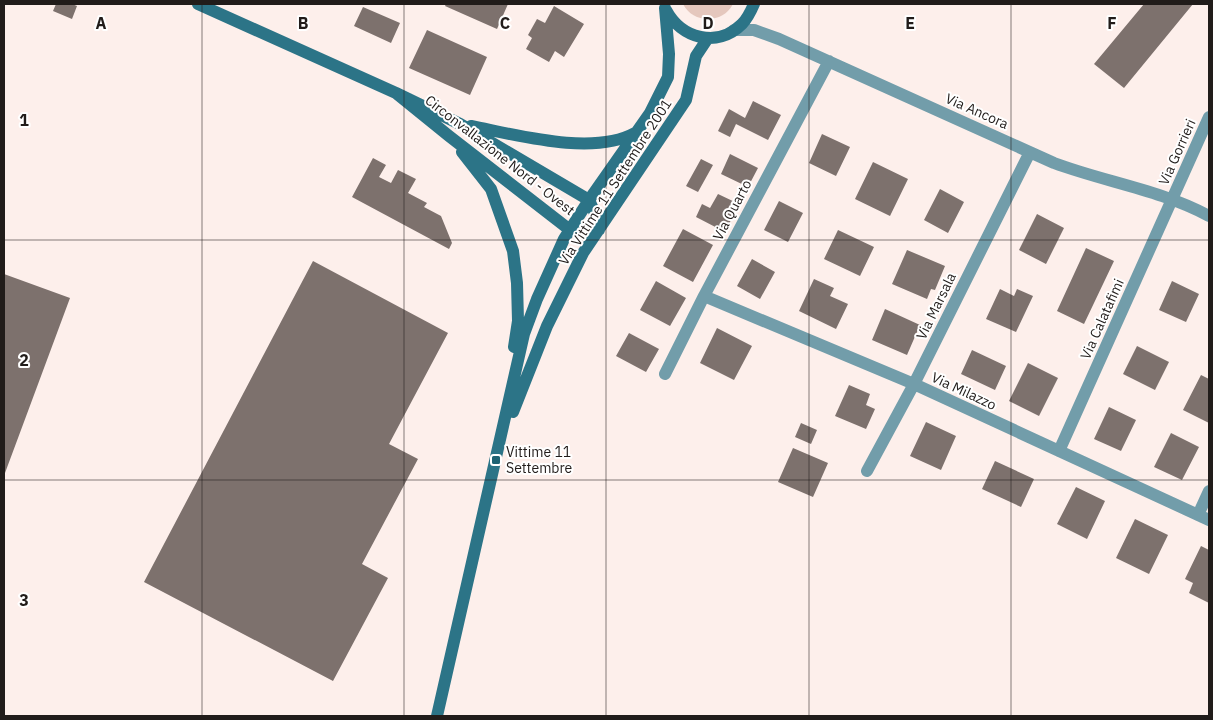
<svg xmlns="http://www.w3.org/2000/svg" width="1213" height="720" font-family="'IBM Plex Sans',sans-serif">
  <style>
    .green { fill: #e5c7bd }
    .building { fill: #7d716d }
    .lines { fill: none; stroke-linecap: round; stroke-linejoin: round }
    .street { stroke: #729daa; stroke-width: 12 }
    .secondary { stroke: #2c7487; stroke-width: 12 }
    .grid { fill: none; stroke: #211c1a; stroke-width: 1; stroke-opacity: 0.55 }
    .poi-dot { fill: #1d6273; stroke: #fff; stroke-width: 2 }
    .labels { text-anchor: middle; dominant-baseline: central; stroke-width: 4; stroke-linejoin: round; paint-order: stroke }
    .street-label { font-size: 14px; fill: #211c1a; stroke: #fff }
    .poi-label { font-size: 14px; fill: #211c1a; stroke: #fff; text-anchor: start }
    .grid-label { font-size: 16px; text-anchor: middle; font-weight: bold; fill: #211c1a; stroke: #fff; stroke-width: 4; stroke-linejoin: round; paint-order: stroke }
  </style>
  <rect width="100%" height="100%" fill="#fdefeb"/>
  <path class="green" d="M683 4H733C723 24 693 24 683 4Z"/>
  <path class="building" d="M56 4H72L77 6 72 19 53 11Z
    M446 4H508L497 29 445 6Z
    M1144 4H1193L1124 88 1094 64Z
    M554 6 584 24 564 57 555 51 549 62 526 49 532 38 528 35 537 19 545 23Z
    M363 7 400 23 391 43 354 26Z
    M427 30 487 57 470 95 409 68Z
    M753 101 781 115 768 140 736 124 730 137 718 131 729 109 745 118Z
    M822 134 850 147 836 176 809 163Z
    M730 154 758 168 748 187 721 174Z
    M373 158 386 165 379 177 391 183 398 170 416 179 408 193 427 203 424 207 441 216 452 243 449 249 352 197Z
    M701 159 713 165 698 192 686 186Z
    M873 162 908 179 890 216 855 199Z
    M940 189 964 202 948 233 924 220Z
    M718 194 739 204 725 232 696 217 702 204 710 208Z
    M779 201 803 213 788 242 764 230Z
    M1037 214 1064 228 1046 264 1019 250Z
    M683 229 713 245 693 282 663 266Z
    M838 230 874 247 860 276 824 259Z
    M1086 248 1114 261 1084 324 1057 311Z
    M907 250 945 266 935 290 931 289 927 299 892 284Z
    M752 259 775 272 760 299 737 286Z
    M313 261 448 333 389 444 418 459 362 564 388 578 333 681 144 582Z
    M4 274 70 298 5 473H4Z
    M814 279 834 288 830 296 848 304 836 329 799 311Z
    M656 281 686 298 670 326 640 310Z
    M1172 281 1199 294 1186 322 1159 310Z
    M1000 289 1014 296 1017 289 1033 296 1016 332 986 319Z
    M885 309 920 325 907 355 872 340Z
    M717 328 752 346 734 380 700 363Z
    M629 333 659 349 646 372 616 356Z
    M1137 346 1169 362 1155 390 1123 374Z
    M972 350 1006 366 995 390 961 374Z
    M1028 363 1058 378 1039 416 1009 401Z
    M1201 375 1209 379V423L1183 410Z
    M849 385 870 394 866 405 875 409 866 429 835 416Z
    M1109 407 1136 420 1121 451 1094 439Z
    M926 422 956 436 941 470 910 456Z
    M801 423 817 430 811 444 795 437Z
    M1171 433 1199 447 1182 480 1154 467Z
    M793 448 828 463 813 497 778 482Z
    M995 461 1034 479 1021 507 982 489Z
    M1076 487 1105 501 1087 539 1057 524Z
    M1135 519 1168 535 1149 574 1116 558Z
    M1201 546 1209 550V603L1189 593 1193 583 1185 579Z"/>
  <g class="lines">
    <path class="street" d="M734 30H754L779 39 1054 163C1105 182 1161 190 1209 216
      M704 296 914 384 1209 520
      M665 374 704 296 829 61
      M1059 451 1209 117
      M867 471 914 384 1030 152
      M1198 515 1209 491"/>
    <path class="secondary" d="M198 4 396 93 460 124 589 200 597 218 599 230 582 231 570 230 449 136 396 93
      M666 10C681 38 717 49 742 24 748 18 751 11 754 4
      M471 126C517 135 593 156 635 133
      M462 152 491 189 513 251 517 283 518 321 514 347
      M513 412 547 326 583 253 686 100 696 56 708 38
      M437 716 524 334 537 299 564 239 589 200 650 113 668 77 669 54 665 8"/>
  </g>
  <path class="grid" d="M202 4V716M404 4V716M606 4V716M809 4V716M1011 4V716M4 240H1209M4 480H1209"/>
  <rect class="poi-dot" x="491" y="455" width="10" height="10" rx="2.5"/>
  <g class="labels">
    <g class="street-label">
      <text transform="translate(977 111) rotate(24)">Via Ancora</text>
      <text transform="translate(1177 152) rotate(-66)">Via Gorrieri</text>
      <text transform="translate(500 155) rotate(38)">Circonvallazione Nord - Ovest</text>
      <text transform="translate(615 182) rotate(-57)">Via Vittime 11 Settembre 2001</text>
      <text transform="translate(732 210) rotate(-62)">Via Quarto</text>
      <text transform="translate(936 306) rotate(-64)">Via Marsala</text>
      <text transform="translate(1102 319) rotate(-66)">Via Calatafimi</text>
      <text transform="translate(964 391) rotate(25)">Via Milazzo</text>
    </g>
    <g class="poi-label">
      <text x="506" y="452">Vittime 11<tspan x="506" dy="16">Settembre</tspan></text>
    </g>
  </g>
  <g class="grid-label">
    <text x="101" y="29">A</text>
    <text x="303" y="29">B</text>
    <text x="505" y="29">C</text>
    <text x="708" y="29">D</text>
    <text x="910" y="29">E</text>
    <text x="1112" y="29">F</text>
    <text x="24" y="126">1</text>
    <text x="24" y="366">2</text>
    <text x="24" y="606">3</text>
  </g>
  <rect width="1213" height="720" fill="none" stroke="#211c1a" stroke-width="10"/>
</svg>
